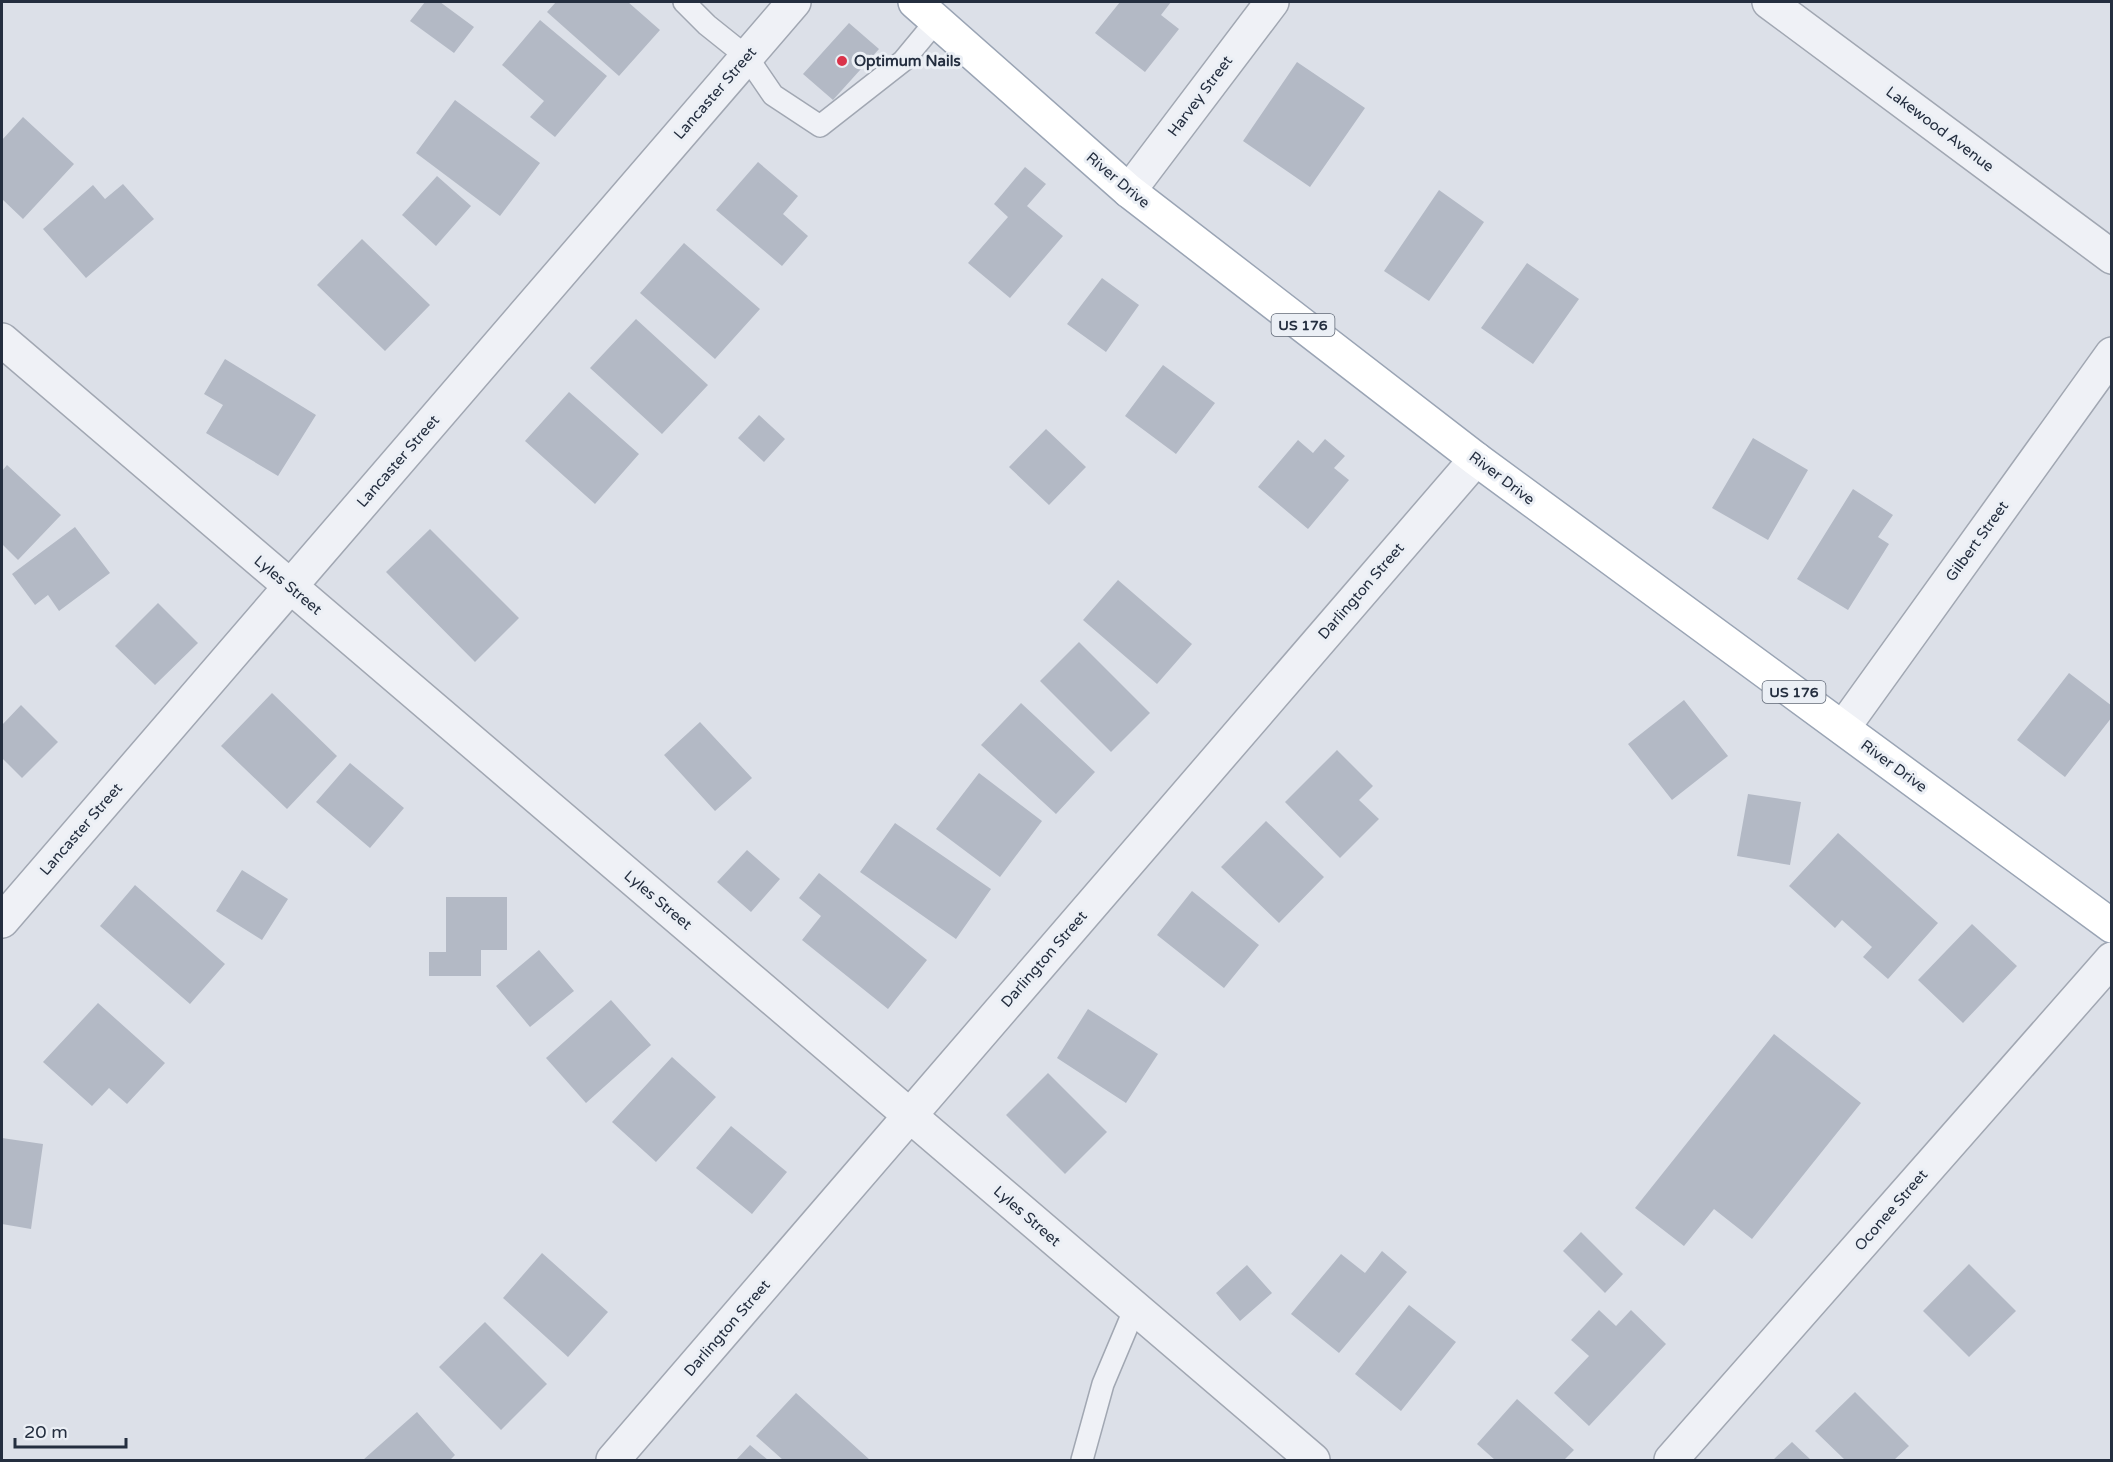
<svg xmlns="http://www.w3.org/2000/svg" width="2113" height="1462" font-family="'Varela Round',sans-serif">
  <style>
    .building { fill: #b3b9c5 }
    .lines { fill: none; stroke-linecap: round; stroke-linejoin: round }
    .service-casing { stroke: #a1a7b2; stroke-width: 24 }
    .minor-casing { stroke: #a1a7b2; stroke-width: 36 }
    .primary-casing { stroke: #9aa4b4; stroke-width: 36 }
    .service { stroke: #eff1f6; stroke-width: 21 }
    .minor { stroke: #eff1f6; stroke-width: 33 }
    .primary { stroke: #fff; stroke-width: 33 }
    .poi-dot { fill: #da334a; stroke: #ebeff5; stroke-width: 2 }
    .labels { text-anchor: middle; dominant-baseline: central; stroke-width: 6; stroke-linejoin: round; paint-order: stroke }
    .shield { fill: #ebeff5; stroke: #606876; stroke-width: 1.5 }
    .shield-label { font-size: 14px; font-weight: bold; fill: #242e3f }
    .poi-label { font-size: 15px; font-weight: bold; fill: #242e3f; stroke: #ebeff5; text-anchor: start }
    .street-label { font-size: 15px; fill: #242e3f; stroke: #ebeff5 }
  </style>
  <rect width="100%" height="100%" fill="#dce0e8"/>
  <path class="building" d="M425 2H440L474 27 454 53 410 21Z
    M556 2H628L660 30 619 76 547 12Z
    M1120 2H1171L1161 15 1179 29 1145 72 1095 33Z
    M540 20 607 76 555 137 530 117 544 101 502 65Z
    M849 23 879 49 833 100 803 74Z
    M1297 62 1365 108 1310 187 1243 141Z
    M455 100 540 163 500 216 416 153Z
    M23 117 74 164 23 219 2 199V140Z
    M758 162 798 196 783 214 808 236 782 266 716 210Z
    M1025 167 1046 184 1027 206 1063 236 1010 298 968 263 1008 217 994 204Z
    M437 176 471 206 436 246 402 215Z
    M123 184 154 219 86 278 43 229 93 185 105 199Z
    M1439 190 1484 222 1429 301 1384 271Z
    M362 239 430 305 385 351 317 285Z
    M684 243 760 309 715 359 640 293Z
    M1527 263 1579 299 1533 364 1481 328Z
    M1102 278 1139 305 1106 352 1067 324Z
    M636 319 708 385 662 434 590 368Z
    M225 359 316 415 278 476 206 433 223 405 204 394Z
    M1163 365 1215 403 1176 454 1125 416Z
    M569 392 639 454 595 504 525 441Z
    M759 415 785 439 764 462 738 438Z
    M1046 429 1086 467 1049 505 1009 467Z
    M1753 438 1808 470 1768 540 1712 508Z
    M1325 439 1345 456 1334 468 1349 480 1308 529 1258 487 1298 440 1313 453Z
    M7 465 61 515 18 560 2 544V471Z
    M1853 489 1893 515 1878 537 1889 544 1848 610 1797 579Z
    M75 527 110 573 59 611 48 595 35 605 12 574Z
    M430 529 519 618 475 662 386 572Z
    M1118 580 1192 644 1157 684 1083 620Z
    M158 603 198 643 155 685 115 646Z
    M1079 642 1150 713 1111 752 1040 681Z
    M2069 673 2112 706V717L2065 777 2017 740Z
    M272 693 337 756 287 809 221 746Z
    M1684 700 1728 756 1672 800 1628 744Z
    M1021 703 1095 772 1056 814 981 745Z
    M21 705 58 742 22 778 2 758V725Z
    M700 722 752 778 715 811 664 755Z
    M1337 750 1373 786 1359 800 1379 819 1340 858 1285 802Z
    M350 763 404 808 370 848 316 802Z
    M979 773 1042 821 1000 877 936 829Z
    M1748 794 1801 802 1790 865 1737 856Z
    M1266 821 1324 877 1279 923 1221 867Z
    M895 823 991 889 956 939 860 872Z
    M1838 833 1938 923 1888 979 1863 957 1872 947 1842 920 1835 928 1789 886Z
    M747 850 780 879 751 912 717 882Z
    M242 870 288 899 262 940 216 911Z
    M819 873 927 960 888 1009 802 940 821 916 799 898Z
    M135 885 225 964 190 1004 100 926Z
    M1192 891 1259 945 1224 988 1157 935Z
    M446 897H507V950H481V976H429V952H446Z
    M1972 924 2017 966 1963 1023 1918 980Z
    M539 950 574 991 530 1027 496 986Z
    M611 1000 651 1045 586 1103 546 1058Z
    M98 1003 165 1063 127 1104 109 1088 92 1106 43 1062Z
    M1088 1009 1158 1054 1126 1103 1057 1058Z
    M1774 1034 1861 1103 1752 1239 1714 1209 1684 1246 1635 1208Z
    M672 1057 716 1097 656 1162 612 1122Z
    M1048 1073 1107 1132 1065 1174 1006 1115Z
    M731 1126 787 1172 752 1214 696 1168Z
    M2 1138 43 1144 31 1229 2 1224Z
    M1581 1232 1623 1274 1605 1293 1563 1251Z
    M1382 1251 1407 1272 1339 1353 1291 1314 1341 1254 1365 1273Z
    M542 1253 608 1312 568 1357 503 1298Z
    M1969 1264 2016 1311 1969 1357 1923 1311Z
    M1247 1265 1272 1293 1240 1321 1216 1293Z
    M1409 1305 1456 1342 1401 1411 1355 1374Z
    M1599 1310 1616 1326 1631 1310 1666 1344 1589 1426 1554 1393 1589 1356 1571 1340Z
    M485 1322 547 1384 501 1430 439 1367Z
    M1855 1392 1909 1446 1894 1460H1845L1815 1431Z
    M796 1393 870 1460H783L756 1436Z
    M1517 1399 1574 1450 1564 1460H1495L1477 1444Z
    M417 1412 455 1455 450 1460H363Z
    M1792 1442 1811 1460H1773Z
    M750 1445 768 1460H736Z"/>
  <g class="lines">
    <defs>
      <path id="service" d="M684 2 707 25 747 57 773 95 820 126 903 61 937 20
        M1082 1460 1103 1384 1135 1308"/>
      <path id="minor" d="M1769 2 2112 257
        M1129 191 1272 2
        M2 340 1313 1460
        M1843 728 2112 354
        M2 921 794 2
        M613 1460 1476 459
        M1671 1460 2112 959"/>
      <path id="primary" d="M915 2 1129 191 1476 459 2112 926"/>
    </defs>
    <use href="#service" class="service-casing"/>
    <use href="#minor" class="minor-casing"/>
    <use href="#primary" class="primary-casing"/>
    <use href="#service" class="service"/>
    <use href="#minor" class="minor"/>
    <use href="#primary" class="primary"/>
  </g>
  <circle class="poi-dot" cx="842" cy="61" r="6"/>
  <g class="labels">
    <g class="shield">
      <rect x="1271.5" y="314" width="63" height="22" rx="4.5"/>
      <rect x="1762.5" y="681" width="63" height="22" rx="4.5"/>
    </g>
    <g class="shield-label">
      <text x="1303" y="325">US 176</text>
      <text x="1794" y="692">US 176</text>
    </g>
    <g class="poi-label">
      <text x="854" y="61">Optimum Nails</text>
    </g>
    <g class="street-label">
      <text transform="translate(715 93) rotate(-49)">Lancaster Street</text>
      <text transform="translate(1200 96) rotate(-53)">Harvey Street</text>
      <text transform="translate(1940 129) rotate(37)">Lakewood Avenue</text>
      <text transform="translate(1118 180) rotate(40)">River Drive</text>
      <text transform="translate(398 461) rotate(-49)">Lancaster Street</text>
      <text transform="translate(1502 478) rotate(37)">River Drive</text>
      <text transform="translate(1977 541) rotate(-54)">Gilbert Street</text>
      <text transform="translate(288 585) rotate(40)">Lyles Street</text>
      <text transform="translate(1361 591) rotate(-49)">Darlington Street</text>
      <text transform="translate(1894 766) rotate(36)">River Drive</text>
      <text transform="translate(81 829) rotate(-49)">Lancaster Street</text>
      <text transform="translate(658 900) rotate(40)">Lyles Street</text>
      <text transform="translate(1044 959) rotate(-49)">Darlington Street</text>
      <text transform="translate(1891 1210) rotate(-49)">Oconee Street</text>
      <text transform="translate(1027 1216) rotate(41)">Lyles Street</text>
      <text transform="translate(727 1328) rotate(-49)">Darlington Street</text>
    </g>
  </g>
  <rect width="2113" height="1462" fill="none" stroke="#242e3f" stroke-width="6"/>
  <path d="M15 1438v9h111v-9" fill="none" stroke="#242e3f" stroke-width="3"/>
  <text x="24" y="1438" font-size="18" fill="#242e3f" stroke="#ebeff5" stroke-width="4.5" paint-order="stroke">20 m</text>
</svg>
